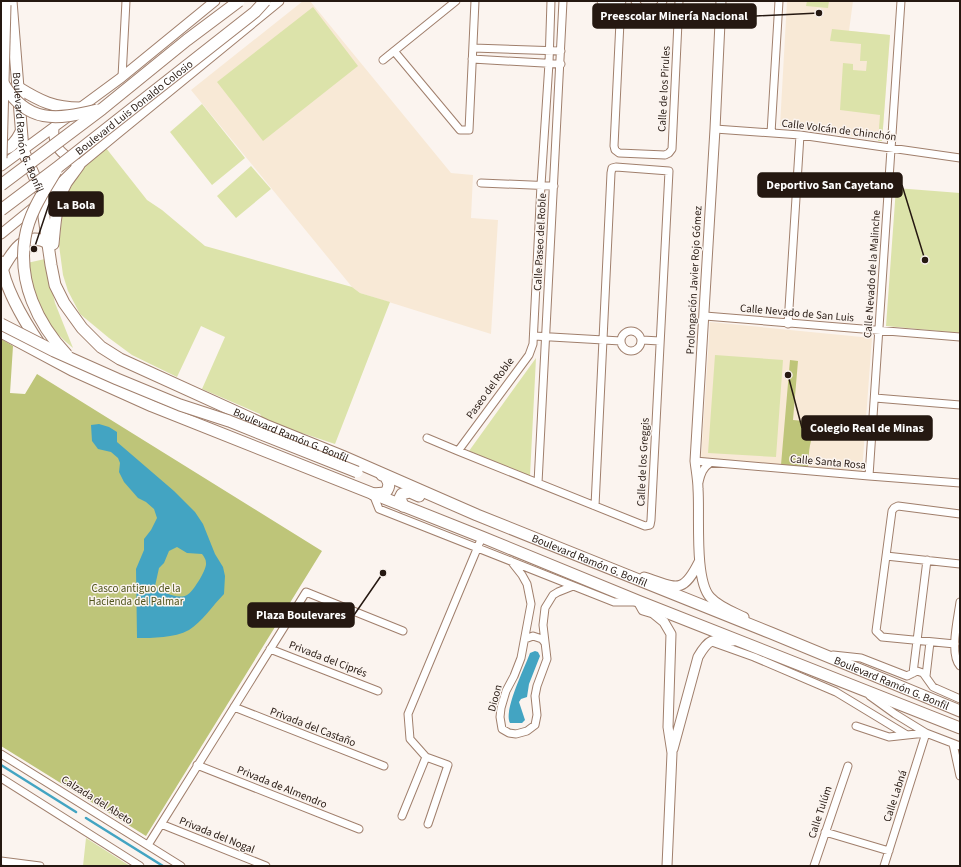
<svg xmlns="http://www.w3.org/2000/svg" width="961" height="867" font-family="'Source Sans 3',sans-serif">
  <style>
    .education { fill: #f8e9d6 }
    .green { fill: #dce3aa }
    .forest { fill: #bec579 }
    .water { fill: #43a4c2; fill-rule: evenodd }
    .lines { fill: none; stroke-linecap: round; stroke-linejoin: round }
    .stream { stroke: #43a4c2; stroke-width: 2.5 }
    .minor-casing { stroke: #a07f6c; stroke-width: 9 }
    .tertiary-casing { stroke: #a07f6c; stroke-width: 11 }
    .primary-casing { stroke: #a07f6c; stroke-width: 13 }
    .minor { stroke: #fff; stroke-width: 7 }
    .tertiary { stroke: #fff; stroke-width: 9 }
    .primary { stroke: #fff; stroke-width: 11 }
    .primary-bridge-casing { stroke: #a07f6c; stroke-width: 13; stroke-linecap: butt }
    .primary-bridge { stroke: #fff; stroke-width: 11 }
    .labels { text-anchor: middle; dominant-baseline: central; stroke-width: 3; stroke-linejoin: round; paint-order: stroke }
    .street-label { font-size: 11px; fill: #251811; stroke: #fbf4ef }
    .park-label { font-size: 11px; fill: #4f531b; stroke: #fbf4ef }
    .leader { fill: none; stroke: #251811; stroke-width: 1.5 }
    .callout-dot { fill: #251811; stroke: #fbf4ef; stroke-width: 1.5 }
    .callout { fill: #251811; stroke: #251811; stroke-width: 1.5 }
    .callout-label { font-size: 12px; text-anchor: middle; font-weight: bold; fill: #fff }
  </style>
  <rect width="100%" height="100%" fill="#fbf4ef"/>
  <path class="education" d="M303 1H310L451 173 473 175 471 218 498 220 491 334 360 293 352 287 191 90Z
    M787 1H853L849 31 890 35 882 141 780 126Z
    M710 322 872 338 862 472 701 458Z"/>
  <path class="green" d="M807 1H829L828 8 806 6Z
    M313 7 358 66 263 141 217 82Z
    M832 29 890 35 882 141H878L880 115 840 110 843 63 853 64V70L866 71 867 61H860L861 44 830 41Z
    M202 104 245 158 212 185 170 132Z
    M106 148 147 200 162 210 205 246 352 287 360 293 390 302 335 444 302 433 286 432 266 425 260 414 202 389 225 337 201 326 177 377 132 355 109 338 80 314 68 291 63 275 59 245 62 218 67 195 75 178 90 158Z
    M251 166 271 189 236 218 217 196Z
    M896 188 960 193V333L886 326Z
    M45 259 55 303 73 348C57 334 39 318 33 297 30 286 29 274 27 263Z
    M715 355 783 360 776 457 708 453Z
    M536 358 530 476 469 451Z
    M86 838 130 866H83Z"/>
  <path class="forest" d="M1 339 13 346 10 393 25 394 37 374 322 551 146 836 1 746Z
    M790 360 798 361 793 420 815 422 818 426C809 438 809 452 808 467L781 465Z"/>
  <path class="water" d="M99 424 109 427 117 432V442L174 491 195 512 203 524 215 554 223 567 225 576 224 594C214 604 201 623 189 630 174 638 153 638 137 638L136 569 144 550V539L151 530 157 518 154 509 146 502 138 498 124 482 119 472 120 463 118 458 111 452 98 449 92 441 91 425ZM177 547 187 553 202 554C204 557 206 559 206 563 207 569 193 592 187 595 178 600 162 592 155 586L159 568 164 563 169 551Z
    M535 651 538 652 540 656 529 684 527 697 521 699 519 702 525 720 522 723H510C503 711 525 667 530 653Z"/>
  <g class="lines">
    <path class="stream" d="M1 765 76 812
      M86 818 163 866"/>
    <defs>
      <path id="minor" d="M601 1H622
        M621 1 614 146 615 150 619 153 665 155 669 153 672 149 679 1
        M635 1C641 14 657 14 663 1
        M473 48 561 51
        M394 51 460 130H469L475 1
        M472 59 561 64
        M383 60 456 1
        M122 77 126 1
        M715 129 800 135 960 158
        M771 133 779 1
        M481 183 554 186
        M705 316 960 337
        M788 324 800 135
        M621 341a10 10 0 1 1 20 0a10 10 0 1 1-20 0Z
        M534 336 621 341
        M642 340 660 341
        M875 398 960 405
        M427 438 458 451 645 526 650 525 651 520 669 171 616 167 612 168 611 173 595 506
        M458 451 529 355 533 344 541 185 549 63 551 1
        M695 461 869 476 960 483
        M869 476 901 1
        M699 482C701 473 703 468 710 463
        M538 483 563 1
        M373 494 379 509 614 602H634
        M886 556 960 564
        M511 561 522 575 527 584 531 604 521 658 514 676 506 691 501 708 500 717 502 729 509 733 516 734 527 731 535 725 537 715 535 696 537 686 547 659 543 625 545 608 553 595 558 592 573 586
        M960 602C958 618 949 654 960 666
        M525 639 533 636 542 639 545 643
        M712 642 754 657 836 692 907 735 926 733 884 866
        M955 644 882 637 876 631 892 511 894 508 898 506 960 514
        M270 649 378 691
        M833 655 861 658 907 676 917 671 923 673 933 687 960 699
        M913 673 927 560
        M926 676 930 642
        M870 696 895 714 926 733 960 746
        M234 707 384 766
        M856 726 889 737 907 735
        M953 744 960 776
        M1 754 181 866
        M197 765 359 829
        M1 778 140 866
        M402 816 426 757
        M161 824 266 866
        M428 824 448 765 426 757 410 739 408 714 482 537
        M825 832 889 851
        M148 845 306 592 403 631
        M1 861 40 866
        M814 866 848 766"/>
      <path id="tertiary" d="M721 1 715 129 695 461C696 470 698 480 698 489 700 514 694 579 710 597 719 607 733 612 744 617
        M54 128C52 149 64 155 79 165
        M1 166 122 77 215 1
        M1 234 44 199 79 165 114 136 279 1
        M644 577C676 587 682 596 699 562
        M638 601 643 610 653 613 664 622 671 634 668 727 672 753 667 866
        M673 749 698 657C709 638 712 639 733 641"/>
      <g id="primary">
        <path id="s1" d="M11 1 23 150 44 199V217L51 265 55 285 64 303 82 328 101 347 120 359 265 425 342 456 477 515 771 633 960 711"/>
        <path d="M19 88C40 101 54 108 80 108"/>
        <path d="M1 149C11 150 17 140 21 132"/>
        <path d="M53 244C55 224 56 201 66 183 70 177 75 171 79 165"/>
        <path d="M1 262C5 289 26 324 41 346"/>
        <path d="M2 270C12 252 25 230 48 243"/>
        <path d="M1 332 72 370 152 406 482 537 638 601 960 728"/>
        <path d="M373 494 385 493C391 486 389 482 385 476L382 475"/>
        <path d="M403 506 400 498 402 494 410 492 419 496"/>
      </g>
    </defs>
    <use href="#minor" class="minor-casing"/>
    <use href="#tertiary" class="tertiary-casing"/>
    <use href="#primary" class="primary-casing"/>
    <use href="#minor" class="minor"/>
    <use href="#tertiary" class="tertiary"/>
    <use href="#primary" class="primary"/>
    <defs>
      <g id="primary-bridge">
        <path d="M3 83C27 124 56 120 97 110"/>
        <path d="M1 158 5 5"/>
        <path d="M56 171C44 191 29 213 25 238 18 282 37 323 67 355"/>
        <path d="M1 185 102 109 187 40 239 1"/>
        <path id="s2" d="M1 210 58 167 255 12 265 1"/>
        <path d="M1 324 54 351 117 379 180 405 229 421 357 472"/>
      </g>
    </defs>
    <use href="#primary-bridge" class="primary-bridge-casing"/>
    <use href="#primary-bridge" class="primary-bridge"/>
  </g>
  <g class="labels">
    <g class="street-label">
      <text transform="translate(664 89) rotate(-87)">Calle de los Pirules</text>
      <text stroke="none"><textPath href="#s2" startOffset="168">Boulevard Luis Donaldo Colosio</textPath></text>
      <text transform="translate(839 130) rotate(7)">Calle Volcán de Chinchón</text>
      <text stroke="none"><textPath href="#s1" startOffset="133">Boulevard Ramón G. Bonfil</textPath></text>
      <text transform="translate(540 242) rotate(-87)">Calle Paseo del Roble</text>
      <text transform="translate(872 274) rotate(-86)">Calle Nevado de la Malinche</text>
      <text transform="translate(694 280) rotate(-87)">Prolongación Javier Rojo Gómez</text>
      <text transform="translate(797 313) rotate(5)">Calle Nevado de San Luis</text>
      <text transform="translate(490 388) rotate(-54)">Paseo del Roble</text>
      <text stroke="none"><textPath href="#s1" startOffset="577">Boulevard Ramón G. Bonfil</textPath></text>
      <text transform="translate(643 462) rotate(-87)">Calle de los Greggis</text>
      <text transform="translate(828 462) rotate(5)">Calle Santa Rosa</text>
      <text stroke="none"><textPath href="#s1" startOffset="901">Boulevard Ramón G. Bonfil</textPath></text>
      <text transform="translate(328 659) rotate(21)">Privada del Ciprés</text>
      <text stroke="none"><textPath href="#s1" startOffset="1227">Boulevard Ramón G. Bonfil</textPath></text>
      <text transform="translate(495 698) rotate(-75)">Dioon</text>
      <text transform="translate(313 727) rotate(21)">Privada del Castaño</text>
      <text transform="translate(282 787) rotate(22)">Privada de Almendro</text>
      <text transform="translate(895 796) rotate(-72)">Calle Labná</text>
      <text transform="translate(97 800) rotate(32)">Calzada del Abeto</text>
      <text transform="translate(820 812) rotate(-72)">Calle Tulúm</text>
      <text transform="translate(217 835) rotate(22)">Privada del Nogal</text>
    </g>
    <g class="park-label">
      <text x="136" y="588">Casco antiguo de la<tspan x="136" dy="13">Hacienda del Palmar</tspan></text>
    </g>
  </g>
  <path class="leader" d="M819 13L756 16M925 260L902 185M34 249L49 204M788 375L802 428M383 573L354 615"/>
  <g class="callout-dot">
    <circle cx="819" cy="13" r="4"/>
    <circle cx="925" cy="260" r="4"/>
    <circle cx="34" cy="249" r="4"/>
    <circle cx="788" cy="375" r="4"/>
    <circle cx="383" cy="573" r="4"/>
  </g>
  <g class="callout">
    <rect x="593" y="4" width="163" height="24" rx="4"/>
    <rect x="758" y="173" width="144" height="24" rx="4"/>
    <rect x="49" y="192" width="54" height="24" rx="4"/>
    <rect x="802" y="416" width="130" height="24" rx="4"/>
    <rect x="248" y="603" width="106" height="24" rx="4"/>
  </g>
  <g class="callout-label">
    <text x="674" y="20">Preescolar Minería Nacional</text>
    <text x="830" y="189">Deportivo San Cayetano</text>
    <text x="76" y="209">La Bola</text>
    <text x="867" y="432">Colegio Real de Minas</text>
    <text x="301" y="619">Plaza Boulevares</text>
  </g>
  <rect width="961" height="867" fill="none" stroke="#251811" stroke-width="4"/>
</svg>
